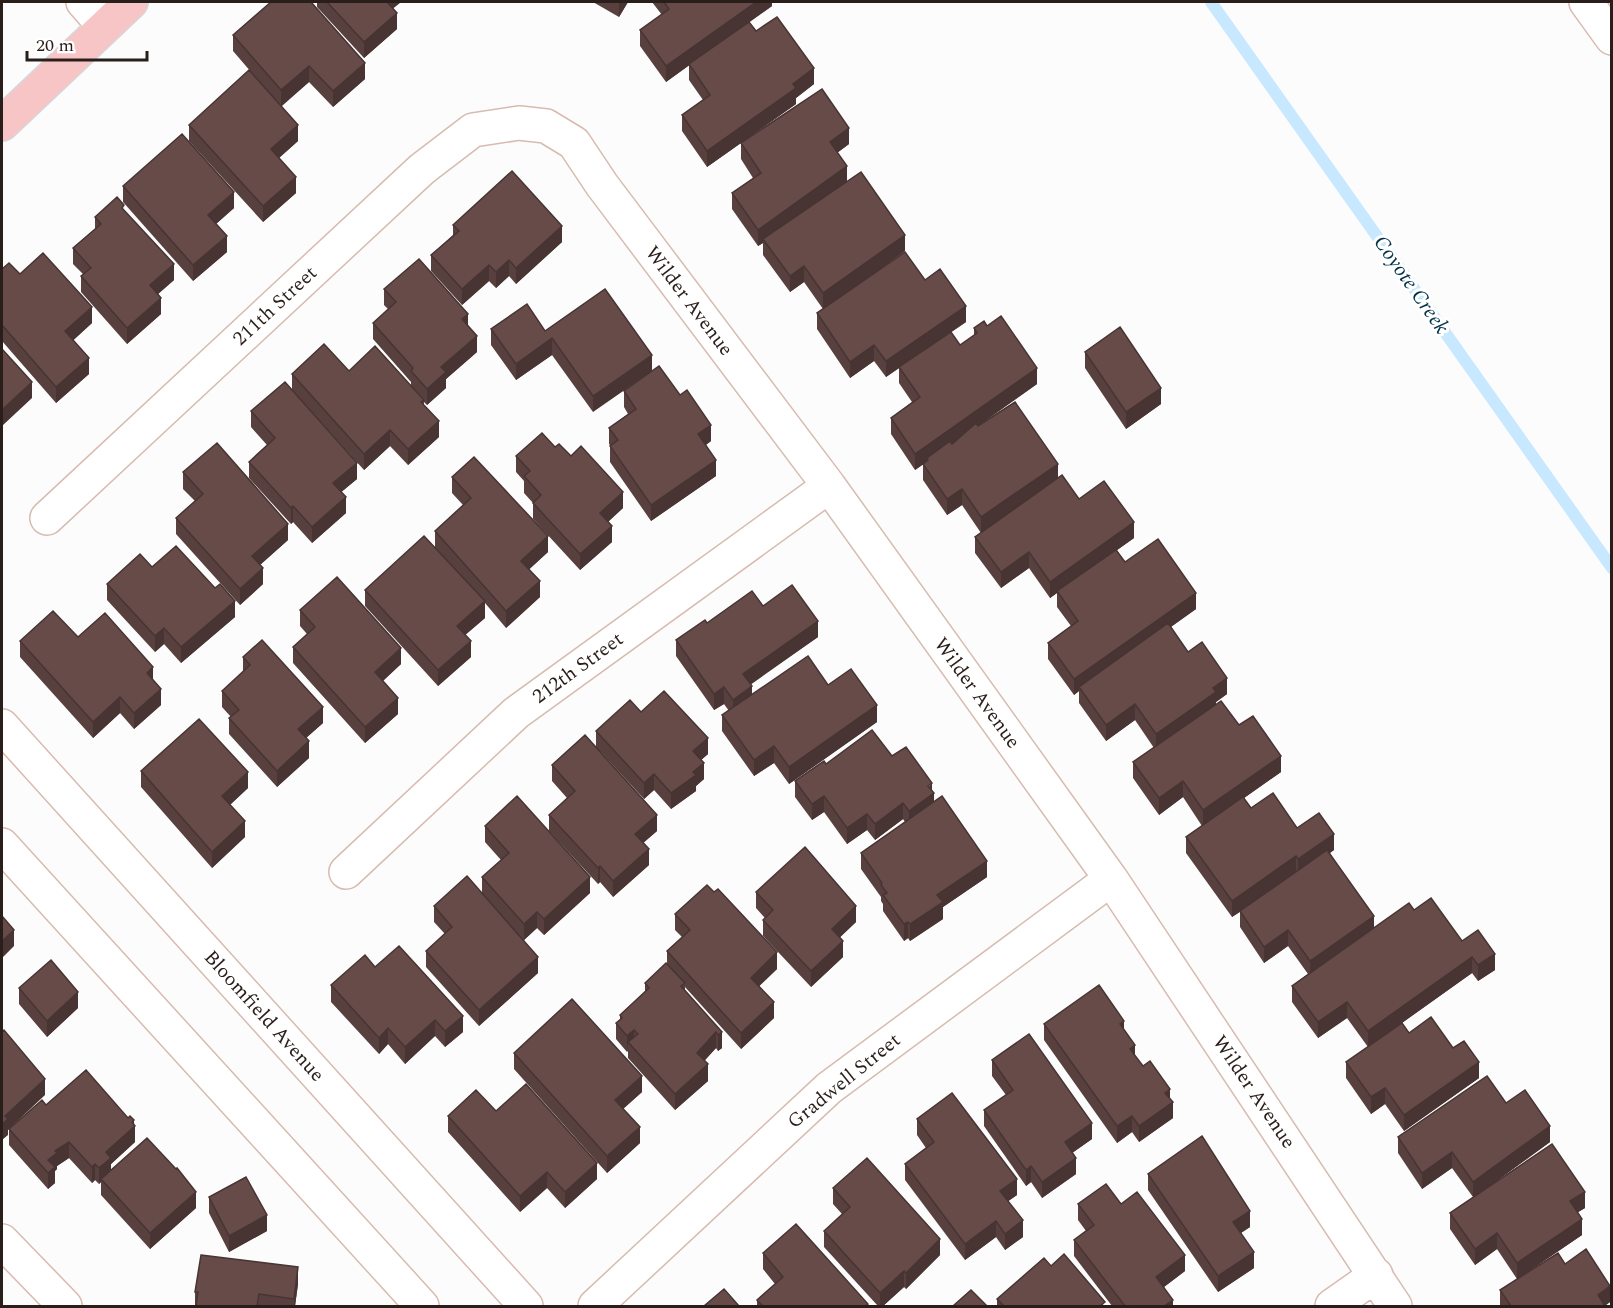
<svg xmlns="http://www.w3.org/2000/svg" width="1613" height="1308" font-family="Spectral,serif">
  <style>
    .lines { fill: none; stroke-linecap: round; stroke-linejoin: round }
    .stream { stroke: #c7e8fe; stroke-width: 12 }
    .minor-casing { stroke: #d8bbb0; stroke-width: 36 }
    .major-casing { stroke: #d8d6d6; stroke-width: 36 }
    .minor { stroke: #fff; stroke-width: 33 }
    .major { stroke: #f8c5c7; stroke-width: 33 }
    .wall { fill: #58403f }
    .shaded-wall { fill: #473433 }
    .building { fill: #664b49; stroke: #473433; stroke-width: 1.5 }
    .labels { text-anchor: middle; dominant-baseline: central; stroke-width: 6; stroke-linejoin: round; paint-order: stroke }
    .street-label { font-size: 20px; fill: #291e1a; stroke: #fff }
    .water-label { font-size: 21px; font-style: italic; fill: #023249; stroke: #fff }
  </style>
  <rect width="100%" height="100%" fill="#fcfcfc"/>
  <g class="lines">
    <path class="stream" d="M1211 2 1612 568"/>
    <defs>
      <path id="minor" d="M83 2 104 26
        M1586 2 1612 38
        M47 518 422 169 473 130 519 123 546 126 574 143 602 185 829 486 1111 879 1395 1306
        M2 726 526 1306
        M2 845 422 1306
        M346 872 516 713 829 486
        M2 1241 65 1306
        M595 1306 829 1088 1111 879
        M1332 1306 1376 1275"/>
      <path id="major" d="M2 124 131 2"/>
    </defs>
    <use href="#minor" class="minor-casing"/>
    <use href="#major" class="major-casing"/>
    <use href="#minor" class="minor"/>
    <use href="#major" class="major"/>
  </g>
  <path class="wall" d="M317 2H401L393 8 397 29 364 58 317 7Z
    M593 2H628L619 17Z
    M652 2H772V6L749 22 756 31 814 84 796 98V104L744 141 849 144 837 153 847 182 905 251 883 267 925 280 966 322 951 332 960 345 974 335V328L1037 384 985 421 1058 478 1079 499 1134 538 1117 550 1125 562 1196 609 1171 627 1188 652 1227 694 1216 702V705L1239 725 1281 772 1244 798 1251 808 1297 828 1334 850 1330 853 1374 928 1414 910 1462 941 1495 970 1478 981 1472 973 1402 1023 1409 1033 1453 1048 1479 1078 1404 1131 1385 1104 1371 1114 1346 1078V1062L1368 1047 1347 1018 1318 1038 1292 1002V986L1308 974 1288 946 1264 963 1240 927V912L1232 917 1186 853V837L1202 826 1183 797 1159 815 1133 778V762L1154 748 1135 720 1106 741 1079 703V691L1074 695 1048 659V643L1071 626 1057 607V593L1050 598 1029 568 1001 588 975 553V537L981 533 962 505 947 515 923 480V464L915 470 891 434V418L912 402 899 383V368L886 377 874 361 850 378 817 329V313L823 309 804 282 790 292 763 255V243L758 246 732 209V193L753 178 741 159V143L707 167 682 131V115L703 100 689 80V65L666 82 640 46V30L662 15Z
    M233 35 365 79 333 107 309 82 282 106 298 141 279 158 296 193 263 222 189 141V125L263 86 233 51Z
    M123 186 234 208 216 224 227 252 193 281 123 202Z
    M124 210 174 280 158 294 161 314 127 344 81 292V276L83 274 73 264V248L95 229V217Z
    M453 225 562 242 516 284 509 276 496 288 489 281 462 305 431 271V255L453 235Z
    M2 269 20 274 92 323 73 340 89 374 56 403 2 341Z
    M384 289 468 326 477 352 446 379V388L427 405 424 402V405L439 437 408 465 390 446 364 470 302 401 357 479 341 492 346 513 312 543 293 522 291 524 249 478V462L267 445 251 427V411L292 390V374L349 371 411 385V382L373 339V323L388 309 384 305Z
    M605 289 593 412 552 355 516 380 491 345V329L545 331Z
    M1085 352 1161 404 1126 429 1085 368Z
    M624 391 711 441 706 445 716 476 651 521 610 462V445L609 444V428L628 414 624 407Z
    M555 447 623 508 608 522 612 542 580 570 533 519V503L524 493V481L516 472V456Z
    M183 472 288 540 260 565 263 584 240 605 176 534V518L195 501 183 489Z
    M452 477 548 552 529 569 540 597 506 628 485 603V618L465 635 471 657 438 686 365 606V590L435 547V531L463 505 452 493Z
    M152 567 235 617 181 663 164 644 155 652 107 600V584Z
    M763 606 818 637 750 684 752 695 828 685 877 722 789 784 774 763 754 776 722 731V715L729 711 724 704 714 710 676 656V640L707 623Z
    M300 610 401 664 383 681 398 714 365 743 293 663V647L307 634 300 626Z
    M78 637 153 680 161 705 134 729 120 713 93 738 20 657V641Z
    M243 657 323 723 306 738 309 758 277 787 229 734V718L231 717 222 707V691L243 672Z
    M641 712 708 754 701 760 704 779 696 786V791L671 809 654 790 644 799 600 751 657 831 643 843 649 865 613 897 600 882 598 884 549 831V815L567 798 552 781V765L596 747V731Z
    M892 756 932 790 934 802 987 877 943 907V919L910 941 908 938 904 941 883 911V904L881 901V897L861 869V853L905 822 903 819 875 840 867 830 847 844 824 812 812 820 795 797V781L826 764Z
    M141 771 248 788 230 805 245 837 212 868 141 787Z
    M485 826 590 893 544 935 537 928 524 940 538 973 479 1026 426 967V951L445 934 434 922V906L482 893V877L501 860 485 842Z
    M756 892 856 922 840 937 843 957 811 987 763 936V920L765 918 756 908Z
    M675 914 777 969 759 986 774 1018 741 1049 685 987V991L722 1032V1048L718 1051 716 1048 704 1061 708 1081 675 1110 628 1058V1051L627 1052 616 1039V1023L620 1020V1015L645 992V983L667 964V951L682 937 675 930Z
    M375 967 463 1032 445 1047 435 1036 405 1064 388 1044 379 1054 331 1002V985Z
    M19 988 78 1008 47 1037 19 1004Z
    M1044 1024 1124 1030 1135 1056 1170 1099 1173 1118 1139 1142 1132 1132 1117 1143 1044 1040Z
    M514 1053 642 1092 623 1109 640 1143 607 1173 514 1069Z
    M992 1060 1092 1139 1072 1153 1076 1174 1042 1198 1031 1182 1026 1186 984 1126V1110L1006 1095 992 1076Z
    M1506 1103 1550 1142 1498 1180 1585 1208 1578 1212 1582 1235 1525 1274 1565 1264 1610 1302 1605 1306H1500V1290L1517 1279 1497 1249 1475 1265 1450 1229V1213L1473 1197 1452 1168 1422 1189 1398 1153V1137Z
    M46 1105 134 1124 135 1142 111 1164V1170L196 1208 150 1249 101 1195V1182L99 1184 95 1180 92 1183 69 1158 57 1166V1169L55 1171V1183L48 1189 9 1145V1129Z
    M496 1111 597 1179 565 1208 547 1188 520 1212 448 1132V1116Z
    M917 1119 1017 1195 1008 1201 1023 1237 1005 1250 996 1237 965 1260 905 1180V1164L926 1148 917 1135Z
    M1148 1174 1250 1227 1241 1233 1254 1268 1218 1292 1148 1190Z
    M833 1188 940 1255 906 1289 904 1287 883 1306H878L824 1247V1231L842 1214 833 1204Z
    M209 1197 267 1231 229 1252 209 1213Z
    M1078 1204H1121L1185 1271 1164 1287 1173 1306H1112L1074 1256V1240L1086 1231 1078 1220Z
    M763 1253 868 1306H757V1300L775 1284 763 1269Z
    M1051 1266 1105 1306H997V1299Z
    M298 1284 295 1306H195V1292Z"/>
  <path class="shaded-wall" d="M385 2H401L385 15Z
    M619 2H628L619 17Z
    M756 2H772V6L666 82V66Z
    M397 13V29L364 58V42Z
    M365 63V79L333 107V91Z
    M309 66V82L281 106V90Z
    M814 68V84L796 98V104L707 167V151L793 84Z
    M298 125V141L271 165V149Z
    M849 128V144L830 158V142Z
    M847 166V182L763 239V243L758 246V230Z
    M296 177V193L263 222V206Z
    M234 192V208L208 231V215Z
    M562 226V242L516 284V268Z
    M905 235V251L823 309V293Z
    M227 236V252L193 281V265Z
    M509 260V276L496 288V272Z
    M174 264V280L150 301V285Z
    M489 265V281L462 305V289Z
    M804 266V282L790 292V276Z
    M161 298V314L127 344V328Z
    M966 306V322L886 377V361Z
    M92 307V323L65 348V331Z
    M468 314V330L462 319Z
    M477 336V352L446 379V388L427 405V389L441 367Z
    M552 338V355L516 380V364Z
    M874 345V361L850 378V362Z
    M652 355V371L593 412V396Z
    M89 358V374L56 403V387Z
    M1037 368V384L928 461 927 458V462L915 470V454Z
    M32 382V398L2 426V410Z
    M1161 388V404L1126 429V412Z
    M439 421V437L408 465V449Z
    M711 425V441L698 450V434Z
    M390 430V446L364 470V454Z
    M716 460V476L651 521V505Z
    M357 463V479L333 499V483Z
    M1058 464V480L981 533V517Z
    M962 489V505L947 515V499Z
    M623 492V508L600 529V513Z
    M346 497V513L312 543V527Z
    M293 506V522L291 524V508Z
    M1134 522V538L1050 598V582Z
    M288 524V540L252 572V556Z
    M612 526V542L580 570V554Z
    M548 536V552L521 577V561Z
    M1029 552V568L1001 588V572Z
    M263 568V584L240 605V589Z
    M540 581V597L506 628V611Z
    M1196 593V609L1081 690 1079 687V691L1074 695V679Z
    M235 601V617L181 663V647Z
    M485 601V618L457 642V626Z
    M818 621V637L743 690V674Z
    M164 628V644L155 652V636Z
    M471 641V657L438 686V670Z
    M401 648V664L375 688V672Z
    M153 667V683L147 673Z
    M1227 678V694L1216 702V708L1156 750V734L1213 688Z
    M752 686V702L733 716V700Z
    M724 687V704L714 710V694Z
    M161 689V705L134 729V713Z
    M120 697V713L93 738V722Z
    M398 698V714L365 743V727Z
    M1135 704V720L1106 741V725Z
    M877 705V722L789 784V767Z
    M323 707V723L298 745V729Z
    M708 738V754L693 767V751Z
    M309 741V758L277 787V771Z
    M774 746V763L754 776V760Z
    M1281 756V772L1203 827V810Z
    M704 763V779L696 786V791L671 809V793Z
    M248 772V788L222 812V796Z
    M654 774V790L644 799V783Z
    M1183 781V797L1159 815V798Z
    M932 783V794L934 793V809L909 827V811Z
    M824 796V812L812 820V804Z
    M903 803V819L875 840V824Z
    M867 814V830L847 844V828Z
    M657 815V831L635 850V834Z
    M245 821V837L212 868V852Z
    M1334 834V850L1298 875V859Z
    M649 849V865L613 897V881Z
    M1296 856V872L1232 917V901Z
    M987 861V877L943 907V919L910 941V924L937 895Z
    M600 866V882L598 884V868Z
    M590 877V893L544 935V919Z
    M856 906V922L832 945V929Z
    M537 912V928L524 940V924Z
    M1374 916V932L1310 977V961Z
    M908 922V938L904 941V924Z
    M14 930V946L2 958V941Z
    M1288 930V946L1264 963V947Z
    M843 941V957L811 987V971Z
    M777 952V969L751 994V978Z
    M1495 954V970L1478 981V965Z
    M538 957V973L479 1026V1010Z
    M1472 957V973L1368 1047V1031Z
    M78 992V1008L47 1037V1021Z
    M774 1002V1018L741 1049V1033Z
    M1347 1002V1018L1318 1038V1022Z
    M463 1016V1032L445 1047V1031Z
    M435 1020V1036L405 1064V1047Z
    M1124 1021V1037L1120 1024Z
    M388 1028V1044L379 1054V1038Z
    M634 1030V1046L628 1042 627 1052V1036Z
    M716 1032V1048L697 1069V1053Z
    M722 1032V1048L718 1051V1035Z
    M1135 1045V1061L1130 1049Z
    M1479 1062V1078L1404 1131V1115Z
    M708 1064V1081L675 1110V1094Z
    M642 1076V1092L615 1116V1100Z
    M45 1079V1095L8 1130V1135L2 1140V1124L5 1116Z
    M1385 1088V1104L1371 1114V1097Z
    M1170 1089V1104L1173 1102V1118L1139 1142V1126L1165 1093Z
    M1132 1116V1132L1117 1143V1126Z
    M134 1120V1127L135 1126V1142L111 1164V1174L101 1179V1182L99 1184V1168L106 1152Z
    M1092 1123V1139L1065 1158V1142Z
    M1550 1126V1142L1473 1198V1182Z
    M640 1127V1143L607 1173V1156Z
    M69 1142V1158L57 1166V1169L55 1171V1183L48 1189V1160L55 1151Z
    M1452 1152V1168L1422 1189V1173Z
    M1076 1158V1174L1042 1198V1182Z
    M597 1163V1179L565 1208V1192Z
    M95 1164V1180L92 1183V1167Z
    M1031 1166V1182L1026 1186V1170Z
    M547 1172V1188L520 1212V1196Z
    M1017 1179V1195L1000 1207V1191Z
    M196 1192V1208L150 1249V1233Z
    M1585 1192V1208L1570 1217V1201Z
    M1250 1211V1227L1233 1238V1222Z
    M267 1215V1231L229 1252V1236Z
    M1582 1219V1235L1517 1279V1263Z
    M1023 1220V1237L1005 1250V1234Z
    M996 1221V1237L965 1260V1244Z
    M1497 1233V1249L1475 1265V1249Z
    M940 1239V1255L906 1289V1273Z
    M1254 1252V1268L1218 1292V1276Z
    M1185 1255V1271L1156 1293V1277Z
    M298 1267V1284L295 1306H294V1299Z
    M904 1271V1287L883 1306H880V1293Z
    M1610 1286V1302L1604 1306 1598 1295Z
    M1173 1300V1306H1164Z"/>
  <path class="building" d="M271 2H311L365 63 333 91 309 66 281 90 233 35Z
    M327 2H387L397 13 364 42Z
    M664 2H756L666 66 640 30 669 9Z
    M777 17 814 68 793 84 796 88 707 151 682 115 710 95 689 64 749 22 756 31Z
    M249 70 298 125 271 149 296 177 263 206 189 125Z
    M822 89 849 128 830 142 847 166 758 230 732 193 761 173 741 143Z
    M182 134 234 192 208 215 227 236 193 265 123 186Z
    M512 171 562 226 516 268 509 260 496 272 489 265 462 289 431 255 459 231 453 225Z
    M861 172 905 235 823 293 804 266 790 276 763 239Z
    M117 197 124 205 122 208 174 264 150 285 161 298 127 328 81 276 91 268 73 248 101 224 95 217Z
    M905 252 925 280 940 269 966 306 886 361 874 345 850 362 817 313Z
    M43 253 92 307 65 331 89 358 56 387 2 325V269L9 263 20 274Z
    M419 259 468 314 462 319 477 336 441 367 446 372 427 389 411 371 413 368 373 323 396 302 384 289Z
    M605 289 652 355 593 396 552 338 516 364 491 329 527 304 545 331Z
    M1001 316 1037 368 915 454 891 418 920 397 899 367 951 332 960 345 977 333 974 328 984 321 987 326Z
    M1120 327 1161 388 1126 412 1085 352Z
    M324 344 349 371 375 346 424 400 421 402 439 421 408 449 390 430 364 454 292 374Z
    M2 349 32 382 2 410Z
    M659 366 680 395 687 390 711 425 698 434 716 460 651 505 610 446 618 440 609 428 636 409 624 391Z
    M285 382 357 463 333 483 346 497 312 527 293 506 291 508 249 462 275 438 251 411Z
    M1015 402 1058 464 981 517 962 489 947 499 923 464 928 460 927 458 950 441 952 444 976 423 978 426Z
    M542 433 555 447 559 444 571 456 581 446 623 492 600 513 612 526 580 554 533 503 541 495 524 476 530 471 516 456Z
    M217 443 288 524 252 556 263 568 240 589 176 518 203 494 183 472Z
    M474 457 548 536 521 561 540 581 506 611 435 531 471 498 452 477Z
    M1062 475 1079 499 1104 481 1134 522 1050 582 1029 552 1001 572 975 537Z
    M424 536 485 601 457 626 471 641 438 670 365 590Z
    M1158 539 1196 593 1074 679 1048 643 1078 621 1057 591 1116 550 1125 562Z
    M176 546 215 588 220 584 235 601 181 647 164 628 155 636 107 584 140 554 152 567Z
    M337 577 401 648 375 672 398 698 365 727 293 647 315 627 300 610Z
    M792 585 818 621 743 674 752 686 733 700 724 687 714 694 676 640 705 620 707 623 752 591 763 606Z
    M53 611 78 637 105 613 153 667 147 673 161 689 134 713 120 697 93 722 20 641Z
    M1168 623 1188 652 1202 642 1227 678 1213 688 1216 692 1156 734 1135 704 1106 725 1079 687Z
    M262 640 323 707 298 729 309 741 277 771 229 718 239 710 222 691 250 665 243 657Z
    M808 656 828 685 851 669 877 705 789 767 774 746 754 760 722 715Z
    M664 691 708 738 693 751 704 763 693 772 696 775 671 793 654 774 644 783 596 731 630 700 641 712Z
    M1221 701 1239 725 1253 716 1281 756 1203 810 1183 781 1159 798 1133 762Z
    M199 719 248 772 222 796 245 821 212 852 141 771Z
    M872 730 892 756 906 747 932 783 928 786 934 793 909 811 903 803 875 824 867 814 847 828 824 796 812 804 795 781 824 761 826 764Z
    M585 735 657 815 635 834 649 849 613 881 600 866 598 868 549 815 575 791 552 765Z
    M1273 793 1297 828 1319 813 1334 834 1298 859 1296 856 1232 901 1186 837 1243 797 1251 808Z
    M517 796 590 877 544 919 537 912 524 924 482 877 509 853 485 826Z
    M942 796 987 861 937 895 943 902 910 924 908 922 904 924 883 895 887 893 881 885 882 883 861 853Z
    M805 847 856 906 832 929 843 941 811 971 763 920 773 910 756 892Z
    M1327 850 1374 916 1310 961 1288 930 1264 947 1240 911Z
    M467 876 538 957 479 1010 426 951 452 927 434 906Z
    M707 885 714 892 718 889 777 952 751 978 774 1002 741 1033 667 951 690 930 675 914Z
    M1431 898 1462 941 1478 930 1495 954 1478 965 1472 957 1368 1031 1347 1002 1318 1022 1292 986 1409 903 1414 910Z
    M2 916 14 930 2 941Z
    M399 946 463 1016 445 1031 435 1020 405 1047 388 1028 379 1038 331 985 365 955 375 967Z
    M51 960 78 992 47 1021 19 988Z
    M666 963 685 983 681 986 722 1032 718 1035 716 1032 697 1053 708 1064 675 1094 628 1042 638 1034 634 1030 627 1036 616 1023 622 1018 620 1015 649 988 645 983Z
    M1099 985 1124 1021 1120 1024 1135 1045 1130 1049 1143 1066 1150 1061 1170 1089 1165 1093 1173 1102 1139 1126 1132 1116 1117 1126 1044 1024Z
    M572 999 642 1076 615 1100 640 1127 607 1156 514 1053Z
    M1431 1017 1453 1048 1464 1041 1479 1062 1404 1115 1385 1088 1371 1097 1346 1062 1402 1023 1409 1033Z
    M2 1030 3 1031 4 1030 45 1079 5 1116 8 1119 2 1124Z
    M1029 1034 1092 1123 1065 1142 1076 1158 1042 1182 1031 1166 1026 1170 984 1110 1013 1090 992 1060Z
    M86 1070 128 1118 130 1116 134 1120 132 1122 135 1126 106 1152 111 1158 99 1168 95 1164 92 1167 69 1142 55 1151 57 1153 48 1160 55 1167 48 1173 9 1129 42 1100 46 1105Z
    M1487 1076 1506 1103 1525 1090 1550 1126 1473 1182 1452 1152 1422 1173 1398 1137Z
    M526 1084 597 1163 565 1192 547 1172 520 1196 448 1116 476 1090 496 1111Z
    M952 1093 1017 1179 1000 1191 1023 1220 1005 1234 996 1221 965 1244 905 1164 934 1142 917 1119Z
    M1202 1136 1250 1211 1233 1222 1254 1252 1218 1276 1148 1174Z
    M147 1138 176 1169 177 1168 196 1192 150 1233 101 1179Z
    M1552 1144 1585 1192 1570 1201 1582 1219 1517 1263 1497 1233 1475 1249 1450 1213Z
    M867 1158 940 1239 906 1273 904 1271 880 1293 824 1231 850 1207 833 1188Z
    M246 1177 267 1215 229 1236 209 1197Z
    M1106 1184 1121 1204 1137 1192 1185 1255 1156 1277 1173 1300 1164 1306H1125L1074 1240 1094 1225 1078 1204Z
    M796 1224 868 1304 865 1306H763L757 1300 783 1277 763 1253Z
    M1586 1249 1610 1286 1598 1295 1605 1306H1511L1500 1290 1558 1253 1565 1264Z
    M1064 1254 1105 1302 1100 1306H1004L997 1299 1044 1258 1051 1266Z
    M201 1255 298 1267 294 1299 259 1294 257 1306H196L198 1292H195Z
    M724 1289 739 1306H704Z
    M971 1290 987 1306H953Z"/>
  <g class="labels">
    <g class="street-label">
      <text transform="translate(689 301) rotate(53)">Wilder Avenue</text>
      <text transform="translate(275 306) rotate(-43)">211th Street</text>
      <text transform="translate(578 668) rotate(-36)">212th Street</text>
      <text transform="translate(977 693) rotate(54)">Wilder Avenue</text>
      <text transform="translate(264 1016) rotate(48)">Bloomfield Avenue</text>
      <text transform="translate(844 1081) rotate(-39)">Gradwell Street</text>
      <text transform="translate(1254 1092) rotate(56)">Wilder Avenue</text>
    </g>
    <g class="water-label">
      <text transform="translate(1411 285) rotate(55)">Coyote Creek</text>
    </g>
  </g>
  <rect width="1613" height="1308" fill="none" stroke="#291e1a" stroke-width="6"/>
  <path d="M27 51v9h120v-9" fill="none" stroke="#291e1a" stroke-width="3"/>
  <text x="36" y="51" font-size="18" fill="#291e1a" stroke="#ffffff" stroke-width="4.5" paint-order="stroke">20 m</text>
</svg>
